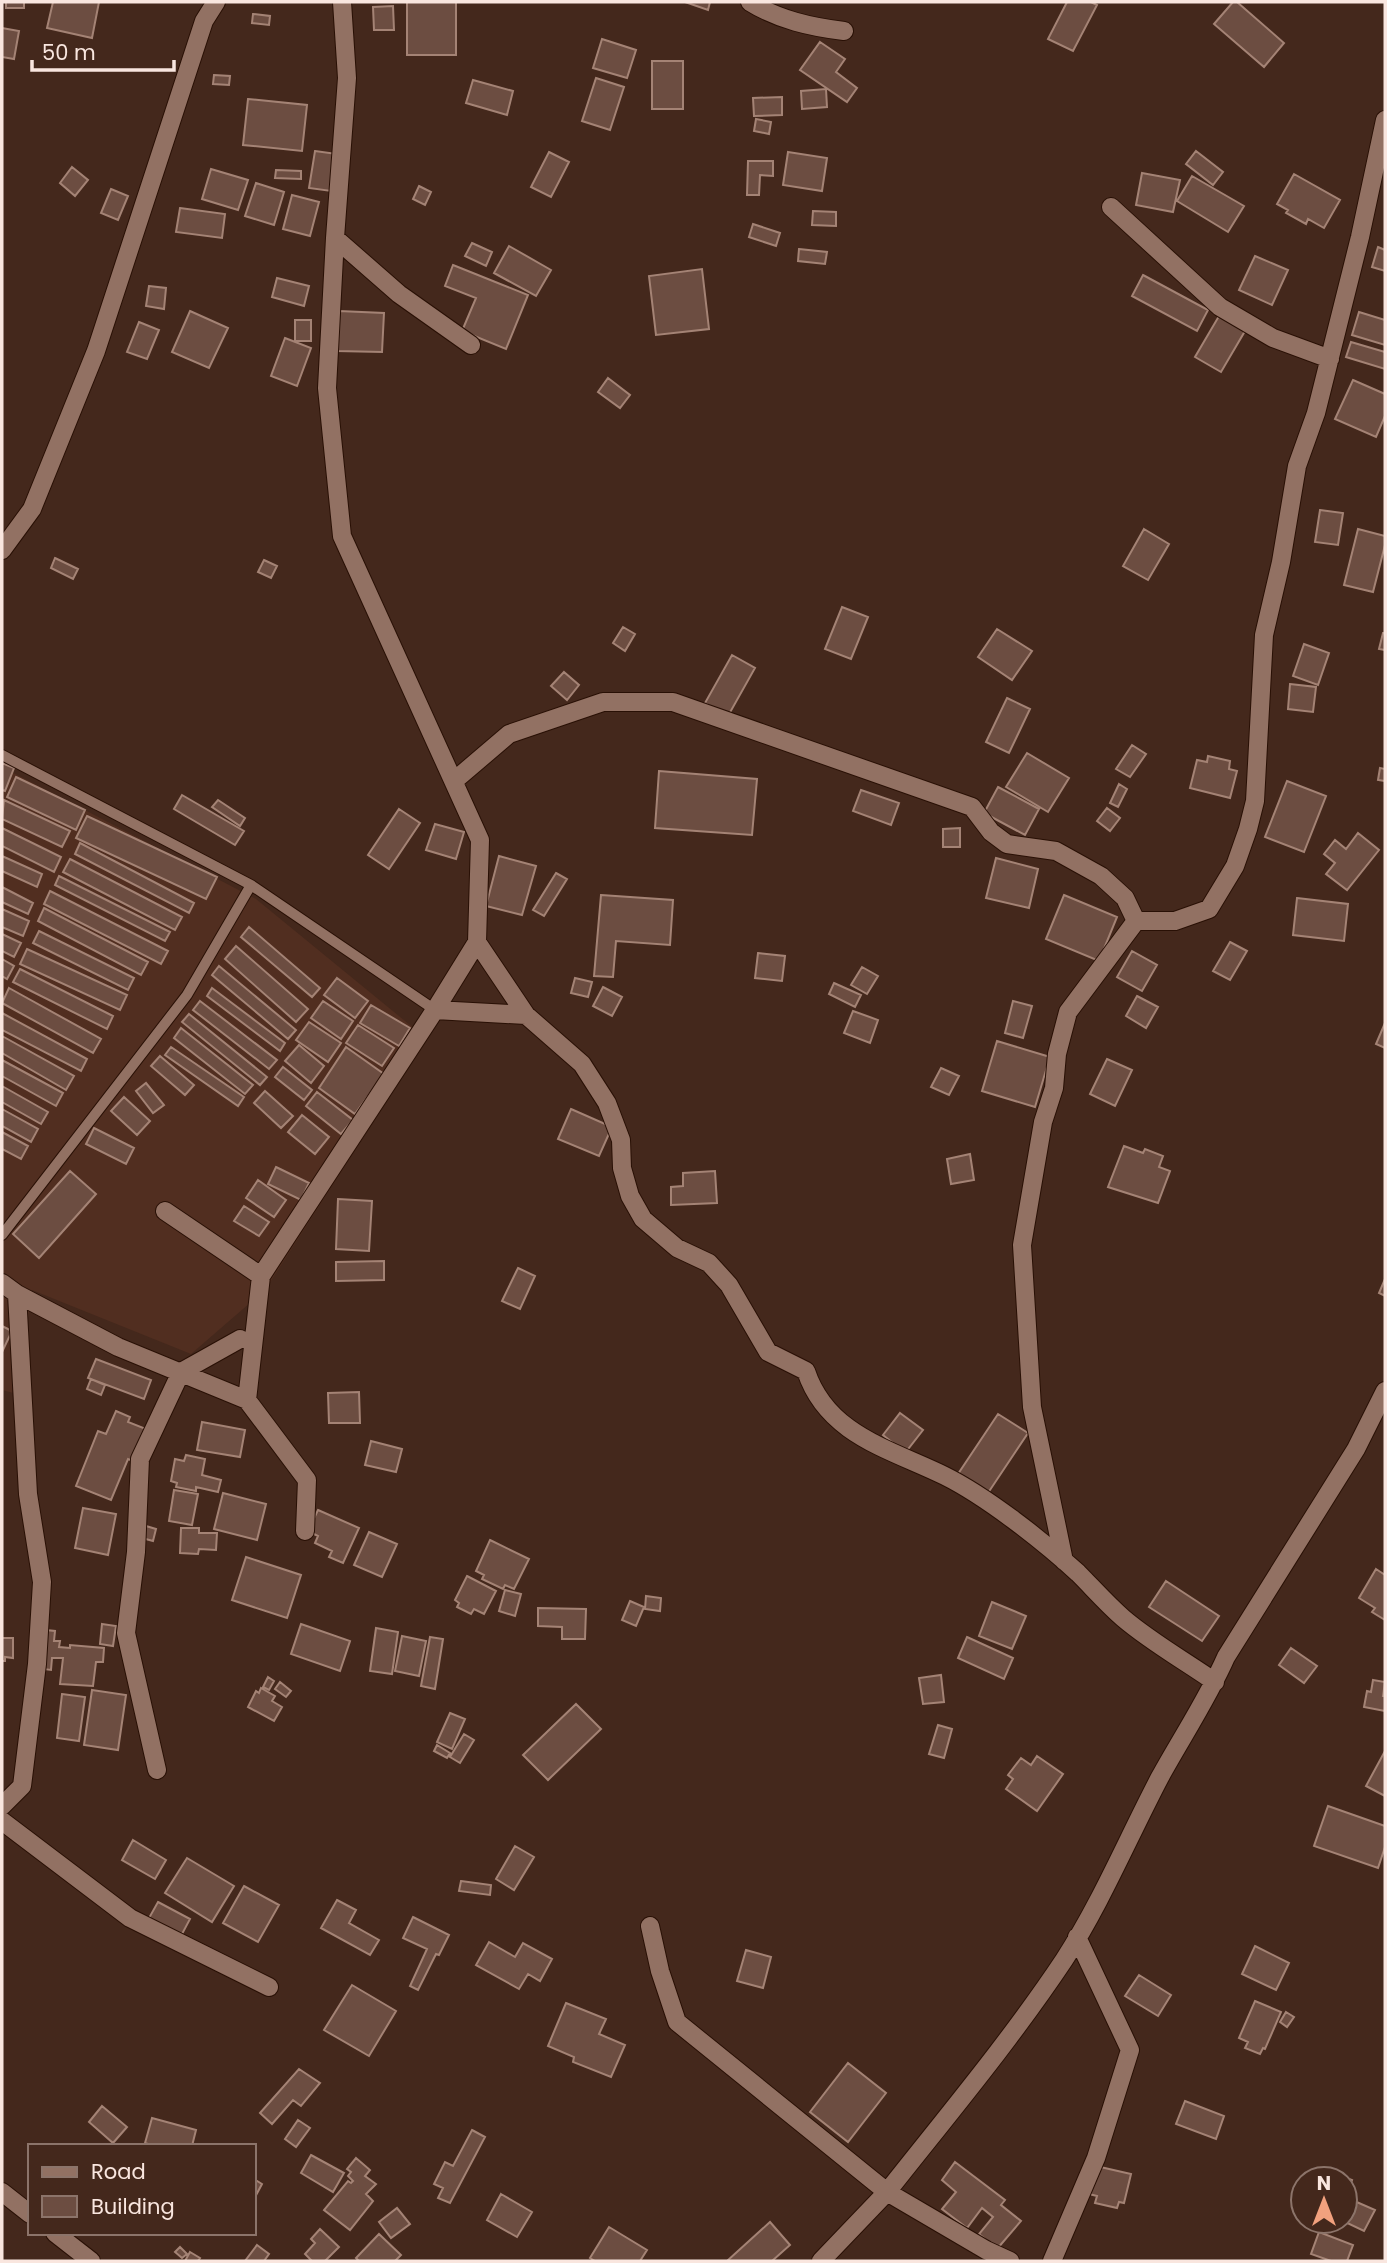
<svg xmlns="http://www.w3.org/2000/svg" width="1387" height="2263" font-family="Poppins,sans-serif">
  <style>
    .built { fill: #512e20 }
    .building { fill: #6c4d41; stroke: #a48375; stroke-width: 2 }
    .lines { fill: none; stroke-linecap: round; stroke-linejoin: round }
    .service-casing { stroke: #291005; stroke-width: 12 }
    .minor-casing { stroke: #291005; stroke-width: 20 }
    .service { stroke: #927163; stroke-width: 10 }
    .minor { stroke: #927163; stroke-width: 18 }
  </style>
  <rect width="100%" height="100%" fill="#44281c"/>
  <path class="built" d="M2 767 256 899 427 1039 265 1290 191 1354 32 1290 17 1394 2 1390Z"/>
  <path class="building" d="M6 2H24V8H6Z
    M53 2H99L92 38 47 28Z
    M407 2H456V55H407Z
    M685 2H710L708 10Z
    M1067 2H1091L1097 5 1073 51 1048 39Z
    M1233 2H1237L1284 43 1264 67 1214 24Z
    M393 6 394 30H374L373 7Z
    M253 14 270 16 269 25 252 23Z
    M2 28 19 31 14 59 2 57Z
    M602 39 636 50 627 78 593 68Z
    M820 42 845 59 836 72 857 88 847 102 800 70Z
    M652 61H683V109H652Z
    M214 75 230 76 229 85 213 84Z
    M596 78 624 87 610 130 582 121Z
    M473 80 513 91 507 115 466 103Z
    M826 89 827 107 802 109 801 91Z
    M782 97V115L754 116 753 98Z
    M248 99 307 105 302 151 243 145Z
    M756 119 771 122 769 134 754 131Z
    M315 151 337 154 331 191 309 188Z
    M1196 151 1223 172 1213 185 1186 164Z
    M549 152 569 162 551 197 531 187Z
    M788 152 827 158 822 191 783 185Z
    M748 161H773V176L760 175 759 195H747Z
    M72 167 88 180 75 196 60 183Z
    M211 169 248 180 238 210 202 199Z
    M276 170 301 171V179L275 178Z
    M1142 173 1180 180 1173 212 1136 205Z
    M1294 174 1340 200 1324 228 1308 219 1306 224 1286 213 1288 210 1277 204Z
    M1192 176 1244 206 1228 232 1177 201Z
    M256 183 284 192 274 225 245 216Z
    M419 186 431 192 425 205 413 199Z
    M111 189 128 196 118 220 101 213Z
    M292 195 319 202 310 236 283 229Z
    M180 208 225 214 222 238 176 232Z
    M813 211 836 212V226L812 225Z
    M753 224 780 233 776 246 749 237Z
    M472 243 492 252 486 266 465 256Z
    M509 246 551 270 536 296 494 273Z
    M1378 247 1385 250V271L1372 267Z
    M799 249 827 252 825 264 798 261Z
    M1255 256 1288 270 1272 305 1239 290Z
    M453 265 528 295 506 349 462 331 476 298 445 286Z
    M702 269 709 329 656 335 649 276Z
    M1143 275 1208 310 1197 331 1132 296Z
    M277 278 309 286 304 306 272 297Z
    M149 286 166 288 164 309 146 306Z
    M190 311 228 328 209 368 172 352Z
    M339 311 384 313 382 352 337 351Z
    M1359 312 1385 320V345L1352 335Z
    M1219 316 1245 331 1221 372 1195 357Z
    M295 320H311V341H295Z
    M139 322 159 330 147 359 127 352Z
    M285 338 311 348 297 386 271 376Z
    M1351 342 1385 352V369L1346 357Z
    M608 378 630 395 620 408 598 392Z
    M1353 380 1385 394V416L1376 437 1335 419Z
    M1320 510 1343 513 1338 545 1315 542Z
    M1144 529 1169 544 1148 580 1123 566Z
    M1358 529 1385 536V545L1373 592 1344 585Z
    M55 558 78 569 73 579 51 568Z
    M264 560 277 566 271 578 258 572Z
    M842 607 868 617 851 659 825 649Z
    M623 627 635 634 625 651 613 643Z
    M997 629 1032 651 1012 680 978 657Z
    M1383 633H1385V650L1379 649Z
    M1304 644 1329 653 1318 685 1293 676Z
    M732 655 755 668 728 716 705 703Z
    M564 672 579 685 567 700 551 686Z
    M1290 684 1316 687 1313 712 1288 709Z
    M1007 698 1030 709 1009 753 986 742Z
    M1132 745 1146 754 1130 777 1116 769Z
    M1027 753 1069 778 1048 812 1006 787Z
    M1208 756 1230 761 1229 769 1237 771 1230 798 1190 788 1197 760 1207 762Z
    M2 763 14 768 5 791 2 790Z
    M1380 768 1385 769V781L1378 780Z
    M659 771 757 779 752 835 655 828Z
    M16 777 85 810 76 830 7 797Z
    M1287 781 1326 796 1304 852 1265 837Z
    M1119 784 1127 789 1118 807 1110 803Z
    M998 787 1039 809 1025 835 984 813Z
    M861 790 899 803 891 825 853 811Z
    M182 795 244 831 235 845 174 809Z
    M4 800 70 831 62 847 2 819Z
    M218 800 245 818 240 826 212 807Z
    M1107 808 1120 818 1110 831 1097 821Z
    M399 809 420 823 389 869 368 855Z
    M87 816 217 877 206 899 76 838Z
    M435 824 464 832 456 859 426 850Z
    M2 828 61 857 54 872 2 846Z
    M960 828V847H943V829Z
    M1358 833 1379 850 1347 890 1326 874 1335 863 1324 854 1335 840 1346 849Z
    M80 843 194 903 189 913 75 854Z
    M2 856 42 874 37 887 2 871Z
    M499 856 536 866 522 915 486 906Z
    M996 858 1038 869 1029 908 986 898Z
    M70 859 182 917 175 930 63 872Z
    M556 873 567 879 544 916 533 910Z
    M59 876 170 932 165 941 55 885Z
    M2 887 33 903 28 914 2 902Z
    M50 891 168 951 161 964 44 904Z
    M601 895 673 900 670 945 616 941 613 977 594 976Z
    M1064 895 1117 917 1099 961 1046 939Z
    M1297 898 1348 904 1344 941 1293 935Z
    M44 908 148 962 141 975 38 921Z
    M2 909 29 921 23 936 2 927Z
    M249 927 320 988 312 997 241 937Z
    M39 931 134 978 128 990 33 943Z
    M2 934 21 943 14 957 2 951Z
    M1230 942 1247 951 1230 980 1213 971Z
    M236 946 308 1009 296 1022 225 959Z
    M27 949 127 995 120 1010 20 964Z
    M1132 951 1157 965 1142 991 1117 977Z
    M758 953 785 956 782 981 755 978Z
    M2 959 14 966 7 979 2 976Z
    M219 966 296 1030 288 1039 212 975Z
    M862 967 878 976 867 994 851 985Z
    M20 969 113 1016 107 1029 13 982Z
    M337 978 368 1001 355 1018 324 995Z
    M575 978 592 982 588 997 571 993Z
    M834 983 861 995 855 1007 829 994Z
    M603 987 622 997 612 1016 593 1006Z
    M9 988 101 1039 93 1053 2 1003Z
    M212 988 285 1043 280 1051 207 996Z
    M1137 996 1158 1007 1146 1028 1126 1016Z
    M200 1001 277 1060 269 1069 193 1010Z
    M323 1001 353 1021 341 1039 311 1018Z
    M1013 1001 1032 1006 1023 1038 1005 1033Z
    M371 1005 410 1028 399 1046 360 1023Z
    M853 1011 878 1020 870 1043 844 1033Z
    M2 1013 87 1059 81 1071 2 1030Z
    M189 1014 267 1077 260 1085 182 1022Z
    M309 1022 341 1043 328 1062 296 1040Z
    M1385 1023V1048L1376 1044Z
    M358 1025 394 1048 382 1066 346 1043Z
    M181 1028 253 1085 245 1094 174 1038Z
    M2 1036 74 1076 66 1090 2 1053Z
    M997 1041 1050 1057 1035 1107 982 1091Z
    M299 1045 324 1066 311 1083 285 1061Z
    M171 1047 244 1097 238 1106 165 1055Z
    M346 1047 384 1074 355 1114 319 1088Z
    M160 1056 194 1085 185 1095 151 1066Z
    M1107 1059 1132 1070 1115 1106 1090 1094Z
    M2 1060 63 1093 56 1106 2 1076Z
    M283 1067 312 1090 304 1100 275 1077Z
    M941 1068 959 1076 949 1095 931 1087Z
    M146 1083 164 1105 153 1113 136 1091Z
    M2 1086 48 1112 41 1124 2 1102Z
    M265 1091 293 1116 281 1128 254 1103Z
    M317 1092 353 1120 341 1134 306 1106Z
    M124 1097 150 1121 137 1135 111 1111Z
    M2 1109 38 1129 31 1142 2 1126Z
    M571 1109 612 1127 599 1156 558 1139Z
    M302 1115 329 1137 315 1154 288 1132Z
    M94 1128 134 1148 126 1164 86 1144Z
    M2 1132 28 1146 21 1159 2 1149Z
    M1124 1146 1143 1153 1145 1149 1163 1156 1159 1167 1170 1171 1158 1203 1108 1187Z
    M970 1154 974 1180 951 1184 947 1159Z
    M276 1167 309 1183 301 1200 268 1184Z
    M70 1171 96 1194 39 1258 13 1234Z
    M715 1171 717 1203 671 1205V1187L683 1186V1173Z
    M258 1180 286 1200 274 1217 246 1198Z
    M338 1199 372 1201 369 1251 336 1249Z
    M244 1206 269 1222 259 1236 234 1221Z
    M384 1261V1280L336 1281V1262Z
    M518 1268 535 1276 520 1309 502 1301Z
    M1385 1279V1296L1379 1293Z
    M2 1326 12 1331 2 1352Z
    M96 1359 151 1380 144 1399 88 1378Z
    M91 1379 105 1385 101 1395 87 1389Z
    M359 1392 360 1423H329L328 1393Z
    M116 1411 130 1417 128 1422 146 1429 133 1461 128 1459 111 1500 76 1486 98 1431 106 1434Z
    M900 1413 923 1430 905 1453 883 1435Z
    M998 1414 1028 1433 988 1493 958 1474Z
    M202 1422 245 1430 240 1457 197 1450Z
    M371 1441 402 1449 396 1472 365 1465Z
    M186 1455 205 1459 202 1475 221 1480 218 1492 196 1487V1491L176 1487 177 1483 171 1481 175 1459 184 1461Z
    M174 1490 198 1494 192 1525 169 1521Z
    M223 1493 266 1504 257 1540 214 1529Z
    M83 1508 116 1514 108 1555 75 1548Z
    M318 1510 359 1528 343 1563 329 1557 332 1551 315 1543 318 1536 308 1531Z
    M146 1526 156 1529 153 1541 142 1538Z
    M181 1528H199V1533H217L216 1550 199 1549 198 1554 180 1553Z
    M369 1532 397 1544 382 1577 354 1565Z
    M490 1540 529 1559 514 1589 505 1585 503 1589 482 1579 484 1575 476 1571Z
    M246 1557 301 1575 287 1618 232 1600Z
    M1376 1569 1385 1575V1620L1372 1612 1375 1608 1359 1598Z
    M467 1576 496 1591 484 1614 474 1609 471 1614 457 1607 459 1603 455 1600Z
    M1166 1581 1219 1616 1202 1641 1149 1607Z
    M505 1590 521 1594 515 1616 499 1611Z
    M646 1596 661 1598 660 1611 645 1609Z
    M630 1601 644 1607 636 1626 622 1620Z
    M992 1602 1026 1616 1012 1649 979 1636Z
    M538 1608 586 1609 585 1639H562V1627L538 1626Z
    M102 1624 116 1626 113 1646 100 1644Z
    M301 1624 350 1641 340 1671 291 1654Z
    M376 1628 398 1632 392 1674 370 1671Z
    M46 1630 55 1631 54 1641H60L59 1647 70 1648V1645L104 1648 103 1662H96L93 1686 60 1684 63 1658H52L51 1670 43 1669Z
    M402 1636 426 1641 419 1676 395 1671Z
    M430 1637 443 1639 435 1689 421 1686Z
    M967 1637 1013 1658 1004 1679 958 1658Z
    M2 1638H13V1658L5 1657V1661H2Z
    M1291 1648 1317 1666 1304 1683 1279 1665Z
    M941 1675 944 1702 923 1704 919 1678Z
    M268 1677 274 1681 269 1690 263 1687Z
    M1373 1680 1385 1682 1383 1696H1385V1711L1364 1707 1367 1691 1371 1692Z
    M280 1682 291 1691 286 1697 275 1689Z
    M261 1688 275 1696 272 1701 282 1707 274 1721 248 1707 256 1691 259 1693Z
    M92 1690 126 1695 118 1750 84 1745Z
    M62 1694 85 1697 79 1741 57 1738Z
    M576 1704 601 1729 548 1780 523 1755Z
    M450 1713 465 1719 452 1749 437 1742Z
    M938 1725 952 1729 944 1758 929 1754Z
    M464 1734 474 1740 460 1763 450 1757Z
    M437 1745 450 1753 447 1758 434 1751Z
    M1385 1751V1796L1366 1786Z
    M1037 1756 1063 1774 1037 1811 1006 1789 1013 1779 1008 1775 1021 1758 1031 1765Z
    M1328 1806 1385 1826V1847L1378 1868 1314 1846Z
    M133 1840 166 1860 155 1879 122 1860Z
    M515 1846 534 1857 514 1890 496 1879Z
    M187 1858 234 1886 212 1922 165 1893Z
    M461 1881 491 1885 490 1895 459 1891Z
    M244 1886 279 1905 258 1942 223 1923Z
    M337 1900 356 1910 349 1923 379 1940 370 1955 321 1928Z
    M158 1902 190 1919 181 1936 149 1918Z
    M413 1917 449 1935 439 1955 436 1954 418 1990 410 1986 427 1949 403 1938Z
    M489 1942 515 1957 523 1943 552 1959 540 1981 528 1974 519 1989 476 1965Z
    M1255 1946 1289 1963 1276 1990 1242 1974Z
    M746 1950 771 1957 763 1988 737 1981Z
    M1139 1975 1171 1995 1158 2016 1125 1996Z
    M352 1985 396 2011 369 2056 324 2030Z
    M1255 2001 1281 2012 1265 2049 1263 2048 1260 2054 1245 2048 1248 2042 1239 2038Z
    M566 2003 606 2019 599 2034 625 2045 611 2077 573 2062 574 2057 548 2046Z
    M1286 2012 1294 2017 1287 2027 1280 2022Z
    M848 2063 886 2093 848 2142 810 2112Z
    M299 2069 320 2083 301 2106 293 2100 272 2124 260 2113Z
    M1185 2101 1224 2116 1216 2139 1176 2124Z
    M102 2106 127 2127 113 2143 89 2122Z
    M152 2118 196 2130 192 2146H154L145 2143Z
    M298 2120 310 2128 296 2147 285 2139Z
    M472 2130 485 2137 450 2203 438 2198 443 2188 434 2184 445 2162 453 2166Z
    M311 2155 344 2173 333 2192 301 2173Z
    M356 2158 370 2170 365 2176 376 2184 366 2194 373 2201 350 2230 324 2210 348 2181 351 2183 353 2181 348 2176 351 2172 347 2169Z
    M955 2162 1005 2200 1001 2205 1021 2221 997 2249 979 2234 993 2217 982 2208 967 2228 942 2209 956 2192 942 2180Z
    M1096 2166 1131 2174 1124 2203 1119 2202 1117 2208 1095 2203 1097 2196 1089 2194Z
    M1339 2175 1352 2180 1345 2197V2179H1337Z
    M254 2179 262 2184 254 2199Z
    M501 2194 532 2212 517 2237 487 2220Z
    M1352 2200 1375 2210 1364 2231 1343 2221Z
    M397 2208 410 2224 391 2238 379 2222Z
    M1320 2221H1335L1331 2230 1319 2225Z
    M770 2222 790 2245 772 2261H727Z
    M609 2227 647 2250 640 2261H595L590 2258Z
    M320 2229 339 2247 325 2261H312L305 2254 315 2243 311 2239Z
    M1319 2232 1353 2245 1347 2261H1331L1311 2254Z
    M379 2234 401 2255 395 2261H359L356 2258Z
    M257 2245 269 2254 264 2261H245Z
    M180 2247 187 2254 182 2258 175 2252Z
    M190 2252 200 2258 198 2261H185Z"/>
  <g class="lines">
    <defs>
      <path id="service" d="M2 755 251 885 435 1010
        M2 1235 187 995 251 885"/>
      <path id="minor" d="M750 2C779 20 811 27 844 31
        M1111 207 1220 307 1273 338 1330 359
        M335 238 399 294 471 345
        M2 550 32 509 96 351 204 21 216 2
        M454 781 509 734 603 702H673L972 807 991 832 1007 844 1056 851 1101 876 1125 898 1136 921
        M477 942 526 1015 582 1064 607 1103 621 1140 622 1168 630 1196 643 1219 677 1248 709 1263 729 1285 768 1352 806 1371C827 1435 890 1449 945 1476 987 1497 1043 1541 1078 1573 1093 1588 1107 1604 1123 1618 1151 1642 1185 1661 1215 1682
        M435 1010 526 1015
        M165 1211 261 1276
        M2 1283 17 1294 28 1494 42 1582 37 1664 22 1786 2 1806
        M17 1294 118 1347 247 1400 307 1480 305 1531
        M247 1400 261 1276 435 1010 477 942 480 840 342 536 327 388 335 238 347 78 342 2
        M1064 1561 1032 1407 1022 1245 1043 1122 1054 1088 1057 1054 1068 1012 1136 921H1175L1209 909 1235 866 1248 829 1255 801 1264 635 1281 562 1297 466 1316 413 1360 237 1385 120
        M157 1770 126 1633 136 1552 140 1459 181 1372 240 1339
        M2 1821 130 1918 269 1987
        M650 1926 660 1971 677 2022 887 2192 821 2261
        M2 2192 30 2214
        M55 2233 91 2261
        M1010 2261 986 2250 887 2192C947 2116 1010 2041 1064 1960 1101 1903 1128 1838 1160 1777 1182 1737 1208 1698 1226 1657L1356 1449 1385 1391
        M1052 2261 1096 2158 1130 2050 1077 1937"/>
    </defs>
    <use href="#service" class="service-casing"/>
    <use href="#minor" class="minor-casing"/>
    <use href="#service" class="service"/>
    <use href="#minor" class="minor"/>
  </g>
  <rect width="1387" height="2263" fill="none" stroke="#f9e6df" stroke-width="7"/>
  <rect x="28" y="2144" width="228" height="91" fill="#44281c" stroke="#8c746a" stroke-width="2"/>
  <rect x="42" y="2167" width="35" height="10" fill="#927163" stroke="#8c746a" stroke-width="2"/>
  <text x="91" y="2179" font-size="21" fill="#f9e6df">Road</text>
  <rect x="42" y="2196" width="35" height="21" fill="#6c4d41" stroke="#8c746a" stroke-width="2"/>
  <text x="91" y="2214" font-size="21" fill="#f9e6df">Building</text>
  <g transform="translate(1324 2200)"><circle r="33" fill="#44281c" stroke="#8c746a" stroke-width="2"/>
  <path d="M0-5L12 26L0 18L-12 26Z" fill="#f2a17e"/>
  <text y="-10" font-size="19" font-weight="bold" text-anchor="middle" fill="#f9e6df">N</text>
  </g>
  <path d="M32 60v10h142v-10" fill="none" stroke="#f9e6df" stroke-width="3.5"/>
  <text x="42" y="60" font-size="21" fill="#f9e6df" stroke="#44281c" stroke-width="5" paint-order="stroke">50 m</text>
</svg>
